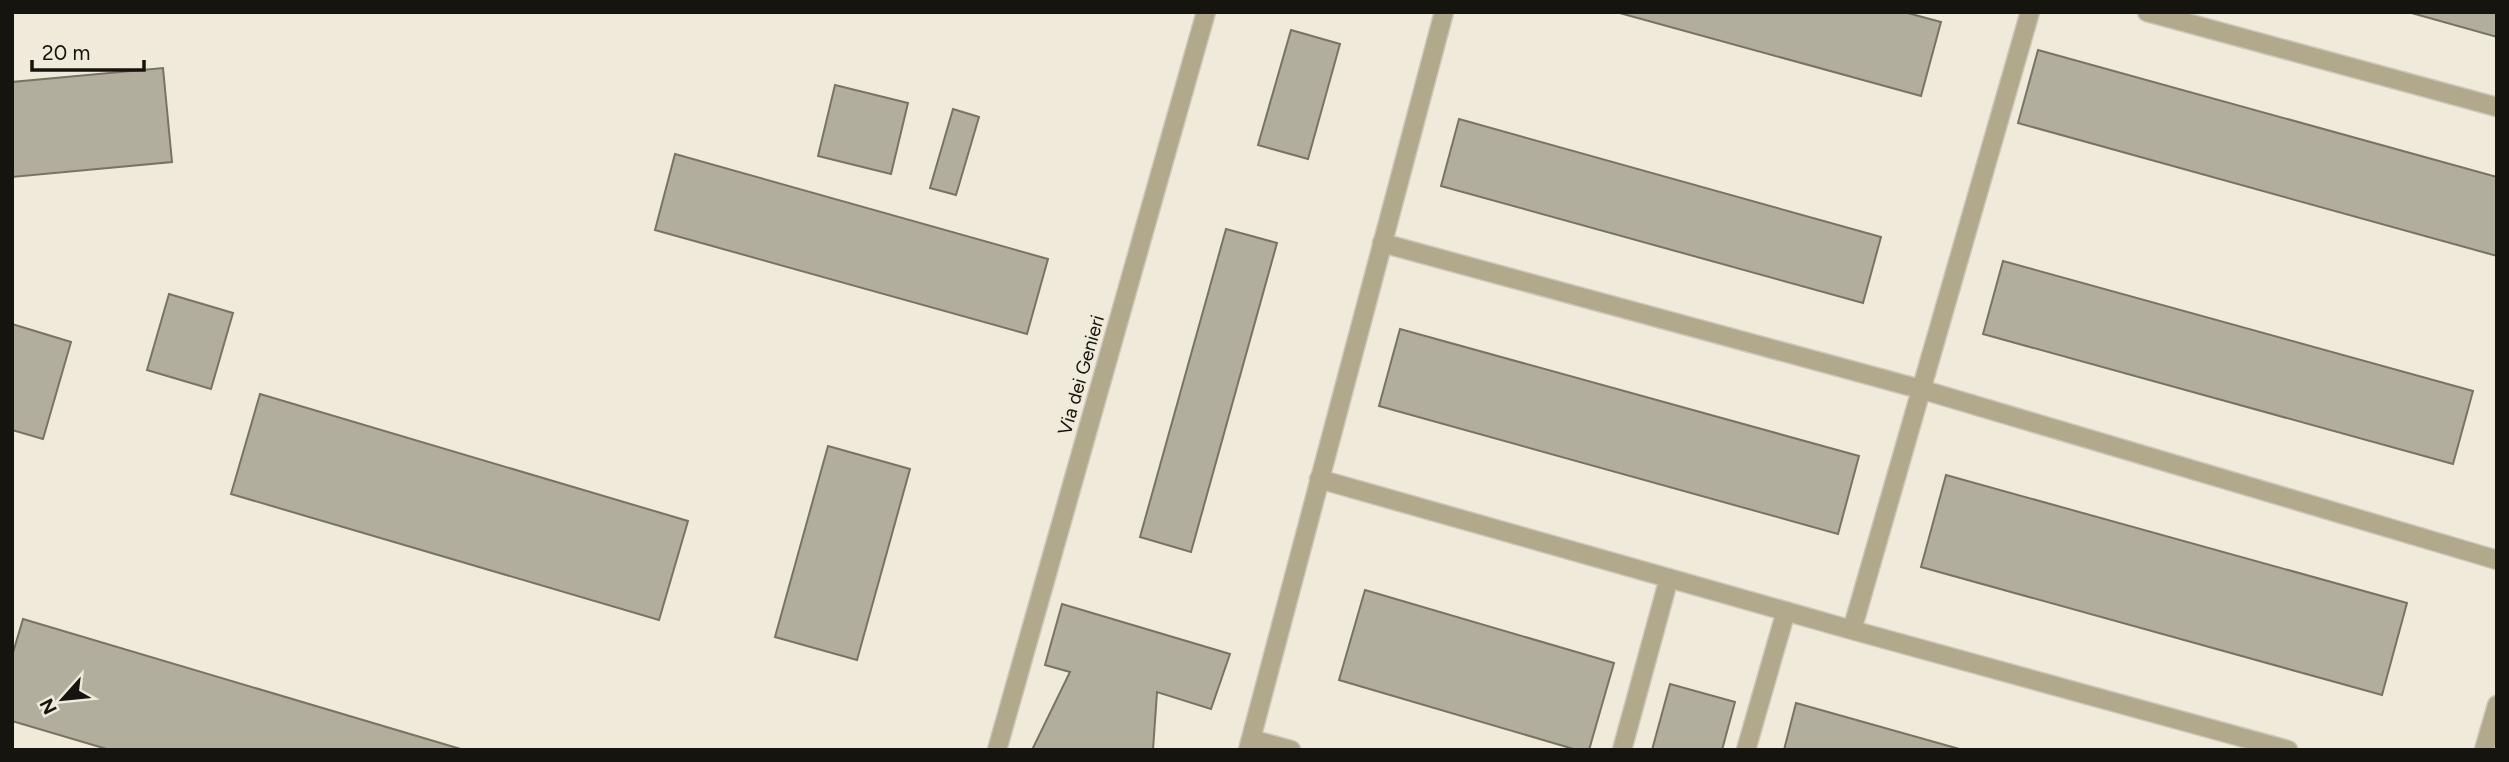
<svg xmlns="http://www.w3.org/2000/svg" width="2509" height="762" font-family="Figtree,sans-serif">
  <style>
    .building { fill: #b2ae9e; stroke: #787365; stroke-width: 2 }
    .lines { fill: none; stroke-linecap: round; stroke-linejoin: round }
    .lane-casing { stroke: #ccc8b9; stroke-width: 21 }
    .lane { stroke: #b2a88b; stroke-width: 18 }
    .labels { text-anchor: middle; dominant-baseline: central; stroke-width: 7; stroke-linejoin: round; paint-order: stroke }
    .street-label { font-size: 19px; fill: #16140e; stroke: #efeada }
  </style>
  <rect width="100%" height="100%" fill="#efeada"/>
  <path class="building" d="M1616 12H1904L1941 22 1921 96Z
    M2408 12H2497V37Z
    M1291 30 1340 44 1308 159 1258 145Z
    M2038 50 2497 177V256L2018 123Z
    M163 68 172 162 12 177V82Z
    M835 85 908 103 891 174 818 156Z
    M953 109 979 117 956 195 930 188Z
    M1459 119 1881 237 1863 303 1441 186Z
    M675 154 1048 259 1027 334 655 230Z
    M1226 229 1277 243 1191 552 1140 537Z
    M2003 261 2473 391 2453 464 1983 334Z
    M169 294 233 313 211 389 147 370Z
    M12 324 71 342 43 439 12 430Z
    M1400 329 1859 456 1838 534 1379 406Z
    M260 394 688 521 659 620 231 494Z
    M828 446 910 469 857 660 775 637Z
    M1946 475 2407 603 2382 695 1921 567Z
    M1365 590 1614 663 1589 750H1577L1339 680Z
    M1062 604 1230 654 1211 709 1157 692 1153 750H1032L1070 672 1045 665Z
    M23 619 464 750H110L12 721V656Z
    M1670 684 1735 702 1722 750H1652Z
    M1796 703 1963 750H1784Z"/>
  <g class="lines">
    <defs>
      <path id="lane" d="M2147 12 2497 107
        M1382 243 1920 389 2497 560
        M1319 479 1852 630 2288 750
        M1852 630 2030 12
        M1251 739 1291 750
        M997 750 1206 12
        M1248 750 1444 12
        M1622 750 1669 578
        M1746 750 1786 611
        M2484 750 2497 705"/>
    </defs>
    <use href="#lane" class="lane-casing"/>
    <use href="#lane" class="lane"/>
  </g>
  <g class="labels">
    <g class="street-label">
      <text transform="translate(1081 375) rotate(-74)">Via dei Genieri</text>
    </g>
  </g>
  <rect width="2509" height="762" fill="none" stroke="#16140e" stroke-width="28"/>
  <g transform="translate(63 699) rotate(243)" stroke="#efeada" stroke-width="5" paint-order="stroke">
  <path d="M0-5L12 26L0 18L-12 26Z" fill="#16140e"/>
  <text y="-10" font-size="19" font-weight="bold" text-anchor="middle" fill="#16140e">N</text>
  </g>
  <path d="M32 60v10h112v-10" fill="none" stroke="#16140e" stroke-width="3.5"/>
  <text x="42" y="60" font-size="21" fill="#16140e" stroke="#efeada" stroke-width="5" paint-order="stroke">20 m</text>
</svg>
